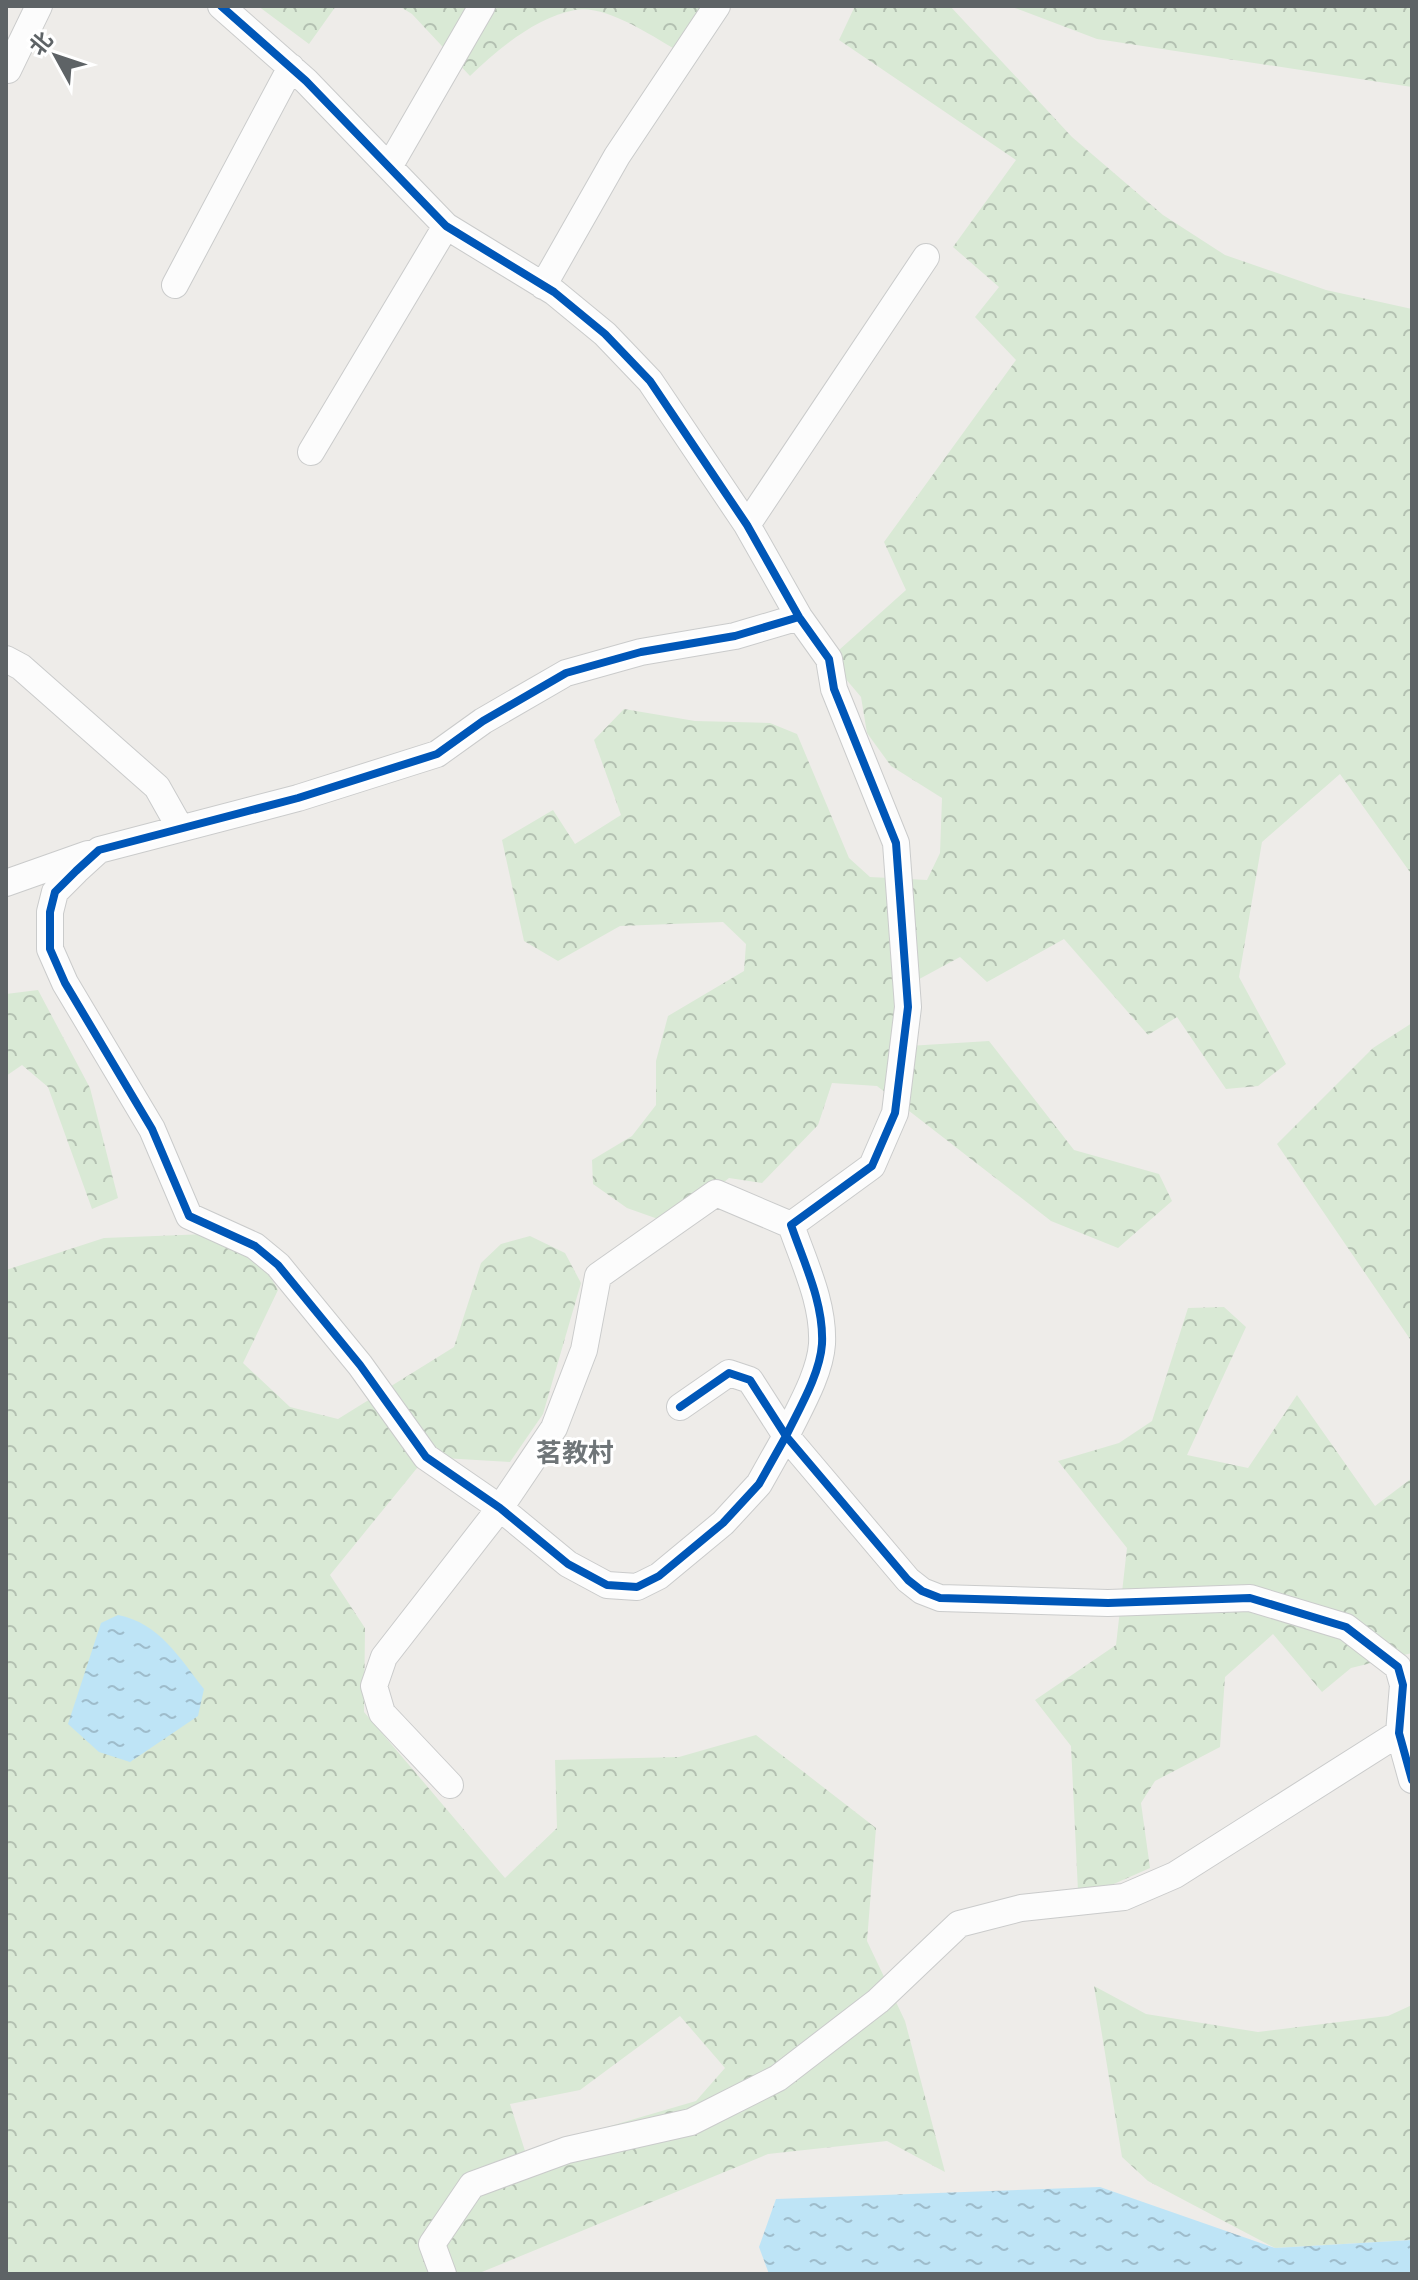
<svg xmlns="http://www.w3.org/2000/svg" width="1418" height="2280" font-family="Montserrat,'Noto Sans SC',sans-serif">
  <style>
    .forest { fill: url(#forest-crowns); fill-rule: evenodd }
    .water { fill: url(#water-ripples) }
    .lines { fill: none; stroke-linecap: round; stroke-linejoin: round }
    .minor-casing { stroke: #cacbcb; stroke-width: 28 }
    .minor { stroke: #fcfcfc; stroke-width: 26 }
    .cycleway-casing { stroke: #fff; stroke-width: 13 }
    .cycleway { stroke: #0057b8; stroke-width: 8 }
    .labels { text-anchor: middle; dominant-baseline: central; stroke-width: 6; stroke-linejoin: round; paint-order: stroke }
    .quarter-label { font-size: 26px; font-weight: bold; fill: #6f7578; stroke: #fff }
  </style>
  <defs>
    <pattern id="forest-crowns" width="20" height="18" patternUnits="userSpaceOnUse" patternTransform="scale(2)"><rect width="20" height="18" fill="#d9e9d5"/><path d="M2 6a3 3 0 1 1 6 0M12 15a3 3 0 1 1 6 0" fill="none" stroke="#b3c0b1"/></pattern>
    <pattern id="water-ripples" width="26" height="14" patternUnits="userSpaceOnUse" patternTransform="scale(2)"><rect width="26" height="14" fill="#bee4f6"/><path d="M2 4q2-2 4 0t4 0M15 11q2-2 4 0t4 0" fill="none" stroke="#9ebccb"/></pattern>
  </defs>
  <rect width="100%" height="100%" fill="#eeece9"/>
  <path class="forest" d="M258 6H336L309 44Z
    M399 6H703L673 48C649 34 604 4 575 10 536 17 497 50 470 76L412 14Z
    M855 6H950L1072 137 1163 215 1225 255 1326 290 1412 309V875L1340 774 1262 842 1239 977 1286 1064 1258 1086 1226 1089 1177 1017 1148 1035 1064 939 987 982 960 957 899 990 892 1047 989 1041 1074 1150 1159 1174 1172 1201 1118 1248 1051 1221 877 1086 832 1083 818 1125 762 1183 729 1178 672 1224 627 1208 593 1184 592 1160 632 1136 656 1105V1061L668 1016 744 971 746 944 723 922 620 926 558 961 524 941 502 840 553 810 575 844 621 815 594 740 624 709 695 721 770 723 797 734 849 858 870 877 927 880 940 853 942 798 891 766 867 733 861 697 829 659 906 590 884 542 1016 360 975 317 999 287 953 247 1016 160 839 40Z
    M1010 6H1412V87L1097 39Z
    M38 990 90 1088 118 1198 92 1209 48 1087 22 1065 6 1076V994Z
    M1412 1023V1342L1277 1144 1373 1048Z
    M207 1234 263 1264 278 1290 243 1363 290 1407 338 1419 454 1347 481 1263 501 1244 530 1236 565 1253 581 1283 543 1414 510 1462 426 1457 330 1575 365 1628 364 1712 505 1878 557 1828 555 1760 679 1757 756 1735 876 1828 867 1941 905 2021 945 2172 887 2141 768 2154 477 2274H6V1270L104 1238ZM680 2016 725 2068 696 2101 525 2151 510 2104 580 2090Z
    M1224 1307 1246 1327 1187 1455 1248 1468 1297 1395 1375 1506 1412 1478V1653L1351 1668 1322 1692 1273 1634 1225 1677 1220 1747 1155 1781 1141 1803 1150 1868 1107 1887 1078 1891 1071 1746 1035 1700 1116 1645 1127 1548 1058 1461 1119 1443 1152 1421 1188 1308Z
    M1094 1986 1146 2014 1258 2032 1388 2016 1412 2005V2240L1275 2248 1148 2181 1122 2157Z"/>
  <path class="water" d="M118 1615C159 1623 179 1657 204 1689L198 1716 130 1762 99 1752 68 1724 101 1623Z
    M1100 2187 1275 2248 1412 2240V2274H769L759 2247 776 2199Z"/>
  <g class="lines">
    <defs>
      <path id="minor" d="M221 6 306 81 446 226 554 292 605 334 650 381 747 525 799 617 829 659 834 689 896 843 908 1007 895 1113 872 1166 791 1225C804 1263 824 1303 822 1344 820 1374 799 1409 786 1436L908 1580 922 1591 940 1598 1108 1603 1250 1598 1346 1627 1398 1667 1403 1685 1399 1733 1412 1780
        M8 70 39 6
        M389 167 482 6
        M175 285 291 67
        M543 286 617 156 717 6
        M311 452 446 226
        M747 525 926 257
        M6 659 21 667 157 787 179 826
        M6 883 88 854
        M680 1407 729 1373 750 1380 786 1436 759 1484 723 1523 659 1576 637 1587 607 1585 568 1564 500 1508 426 1457 360 1365 278 1265 255 1246 189 1216 152 1129 65 983 50 949V912L55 892 76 871 99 850 298 798 437 754 483 721 566 673 641 652 735 636 799 617
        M450 1785 382 1713 374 1686 384 1657 500 1508 554 1428 584 1350 598 1276 716 1193 791 1225
        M443 2274 432 2244 472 2185 567 2150 691 2122 778 2078 878 2001 959 1924 1021 1908 1124 1897 1175 1875 1399 1733 1411 1721"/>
    </defs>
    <use href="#minor" class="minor-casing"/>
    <use href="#minor" class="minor"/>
    <defs>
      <path id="cycleway" d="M221 6 306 81 446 226 554 292 605 334 650 381 747 525 799 617 829 659 834 689 896 843 908 1007 895 1113 872 1166 791 1225C804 1263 824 1303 822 1344 820 1374 799 1409 786 1436L908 1580 922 1591 940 1598 1108 1603 1250 1598 1346 1627 1398 1667 1403 1685 1399 1733 1412 1780
        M680 1407 729 1373 750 1380 786 1436 759 1484 723 1523 659 1576 637 1587 607 1585 568 1564 500 1508 426 1457 360 1365 278 1265 255 1246 189 1216 152 1129 65 983 50 949V912L55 892 76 871 99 850 298 798 437 754 483 721 566 673 641 652 735 636 799 617"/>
    </defs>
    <use href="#cycleway" class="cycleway-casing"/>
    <use href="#cycleway" class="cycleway"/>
  </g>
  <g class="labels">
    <g class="quarter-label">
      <text x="575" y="1453">茗教村</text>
    </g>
  </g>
  <rect width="1418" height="2280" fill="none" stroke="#5e6366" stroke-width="16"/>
  <g transform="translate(56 56) rotate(310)" stroke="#ffffff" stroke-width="6" paint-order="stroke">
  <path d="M0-6L14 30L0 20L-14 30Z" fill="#5e6366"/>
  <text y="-12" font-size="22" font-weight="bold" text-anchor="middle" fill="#5e6366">北</text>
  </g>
</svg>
